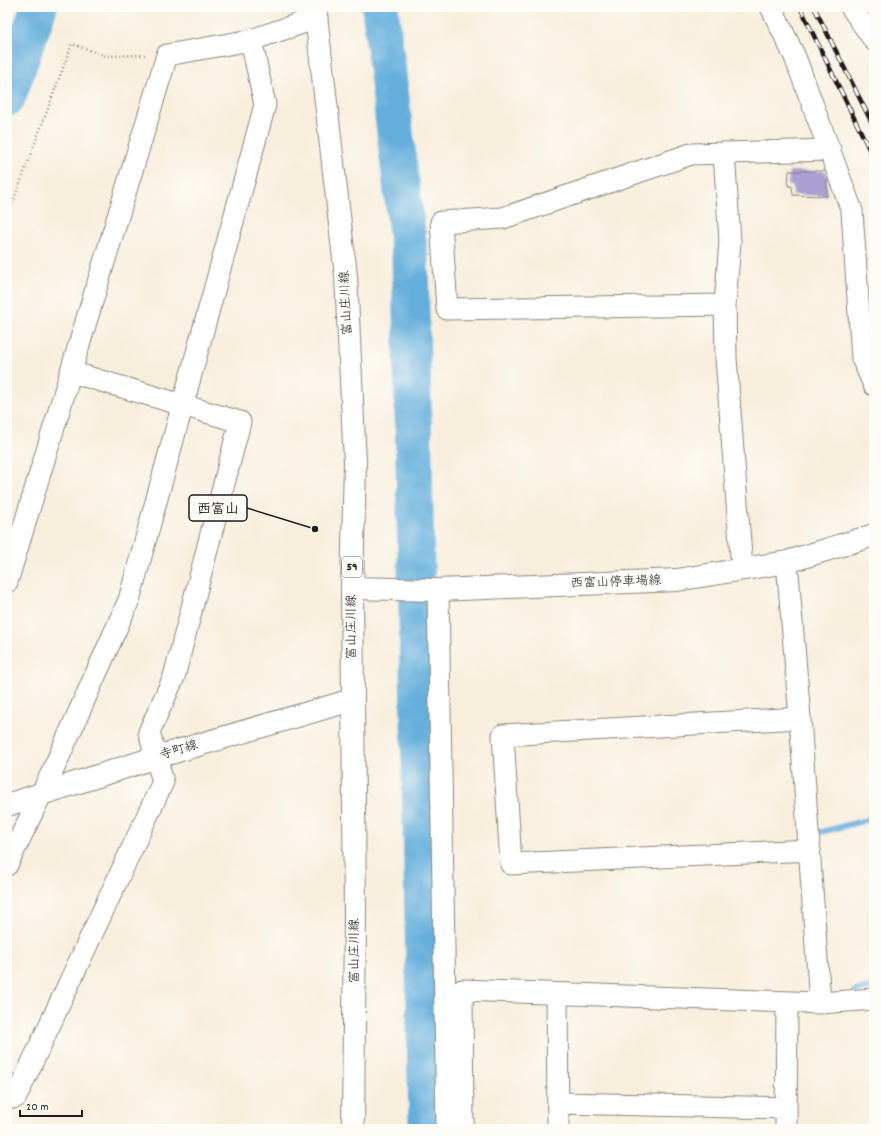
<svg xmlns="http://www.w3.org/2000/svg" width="881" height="1136" font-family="Dekko,'Klee One',sans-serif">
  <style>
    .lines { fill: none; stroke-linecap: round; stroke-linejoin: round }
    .stream { stroke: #63aedb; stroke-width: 6 }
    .river { stroke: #63aedb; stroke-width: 37 }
    .building { fill: #aaa0d3 }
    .minor-casing { stroke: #8a857c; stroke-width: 23 }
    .tertiary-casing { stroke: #8a857c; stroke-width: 24 }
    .secondary-casing { stroke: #8a857c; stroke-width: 24 }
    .primary-casing { stroke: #8a857c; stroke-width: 24 }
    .path { stroke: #8a857c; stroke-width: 2.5; stroke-dasharray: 1 3; stroke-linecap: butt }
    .minor { stroke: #fff; stroke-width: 21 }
    .tertiary { stroke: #fff; stroke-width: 22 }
    .secondary { stroke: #fff; stroke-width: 22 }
    .primary { stroke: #fff; stroke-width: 22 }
    .rail-casing { stroke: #1c1c1c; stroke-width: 4.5 }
    .rail { stroke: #fdfcf7; stroke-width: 3; stroke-dasharray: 9; stroke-linecap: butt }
    .labels { text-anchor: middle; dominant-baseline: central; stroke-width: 3; stroke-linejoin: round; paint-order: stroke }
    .shield { fill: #fdfcf7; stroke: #605f5e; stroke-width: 1 }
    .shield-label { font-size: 12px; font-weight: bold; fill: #1c1c1c }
    .street-label { font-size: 13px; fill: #1c1c1c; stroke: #fdfcf7 }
    .leader { fill: none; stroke: #1c1c1c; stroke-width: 1.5 }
    .callout-dot { fill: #1c1c1c; stroke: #fdfcf7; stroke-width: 1.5 }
    .callout { fill: #fdfcf7; stroke: #1c1c1c; stroke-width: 1.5 }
    .callout-label { font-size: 14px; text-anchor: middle; font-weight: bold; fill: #1c1c1c }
  </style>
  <rect width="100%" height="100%" fill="#fdfcf7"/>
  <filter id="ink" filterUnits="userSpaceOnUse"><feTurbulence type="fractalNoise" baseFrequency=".025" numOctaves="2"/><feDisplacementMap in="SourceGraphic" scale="8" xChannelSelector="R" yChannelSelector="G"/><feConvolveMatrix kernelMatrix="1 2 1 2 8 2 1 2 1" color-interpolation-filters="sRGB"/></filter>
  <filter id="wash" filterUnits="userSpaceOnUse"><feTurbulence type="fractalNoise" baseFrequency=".012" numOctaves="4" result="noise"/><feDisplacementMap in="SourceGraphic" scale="16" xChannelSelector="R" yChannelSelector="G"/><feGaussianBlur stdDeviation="0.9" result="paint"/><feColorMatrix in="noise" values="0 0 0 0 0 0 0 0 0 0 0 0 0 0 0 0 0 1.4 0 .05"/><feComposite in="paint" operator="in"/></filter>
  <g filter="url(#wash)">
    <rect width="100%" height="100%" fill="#f8eedc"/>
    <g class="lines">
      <path class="stream" d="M821 832 874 818
        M855 991 874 987"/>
      <path class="river" d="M380 7 410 258 427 1129
        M7 98 39 7"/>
    </g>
    <g id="blocks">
      <path class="building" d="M789 171H827V196L793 195 792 186H788Z
        M874 255V266L869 258Z"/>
    </g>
  </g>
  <g filter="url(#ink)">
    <use href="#blocks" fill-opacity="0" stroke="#8a857c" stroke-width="1"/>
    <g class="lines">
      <defs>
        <path id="minor" d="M771 7 795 57 852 211 862 358 874 385
          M851 7 874 40
          M724 153 730 241 725 305 726 358 742 569
          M725 305 447 309 441 222 503 218 691 154 830 150
          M787 562 800 718 820 1003
          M7 582 167 55 251 40 317 18
          M438 590 447 1129
          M800 718 503 735 511 864 810 850
          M7 865 53 770 129 600 265 105 251 40
          M557 994 558 1129
          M7 1099 16 1097 163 782 149 732 174 677 240 422 71 372
          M558 1103 786 1108
          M463 1129 462 990 820 1003 874 999
          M786 1129 787 1002"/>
        <path id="tertiary" d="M7 805 157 757 352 700"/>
        <path id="secondary" d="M352 588 438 590 677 580 787 562 874 535"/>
        <path id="primary" d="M315 7 346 276 355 463 352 588 355 915 353 1129"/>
      </defs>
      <use href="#minor" class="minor-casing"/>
      <use href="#tertiary" class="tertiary-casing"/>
      <use href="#secondary" class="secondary-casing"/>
      <use href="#primary" class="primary-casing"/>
      <path class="path" d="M7 14 9 7
        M7 218 72 44 106 56 145 55"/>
      <use href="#minor" class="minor"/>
      <use href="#tertiary" class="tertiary"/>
      <use href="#secondary" class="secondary"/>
      <use href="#primary" class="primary"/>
      <defs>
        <path id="rail" d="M800 7 874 159
          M814 7 874 127"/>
      </defs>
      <use href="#rail" class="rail-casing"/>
      <use href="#rail" class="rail"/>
    </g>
  </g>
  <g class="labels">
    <rect class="shield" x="342" y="557" width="20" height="20" rx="3"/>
    <g class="shield-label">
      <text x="352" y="567">59</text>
    </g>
    <g class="street-label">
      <text transform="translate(347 303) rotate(-93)">富山庄川線</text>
      <text transform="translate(616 583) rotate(-2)">西富山停車場線</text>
      <text transform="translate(352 627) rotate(-90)">富山庄川線</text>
      <text transform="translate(179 751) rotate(-17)">寺町線</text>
      <text transform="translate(355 951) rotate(-90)">富山庄川線</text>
    </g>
  </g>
  <path class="leader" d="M315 529L247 508"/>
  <circle class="callout-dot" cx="315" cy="529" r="4"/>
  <rect class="callout" x="189" y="495" width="58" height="26" rx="4"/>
  <g class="callout-label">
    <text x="218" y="513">西富山</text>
  </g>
  <rect width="881" height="1136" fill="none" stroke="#fdfcf7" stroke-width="24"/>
  <path d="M20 1110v6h62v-6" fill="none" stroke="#1c1c1c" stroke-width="2"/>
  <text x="26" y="1110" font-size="12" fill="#1c1c1c" stroke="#fdfcf7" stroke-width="3" paint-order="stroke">20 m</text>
</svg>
